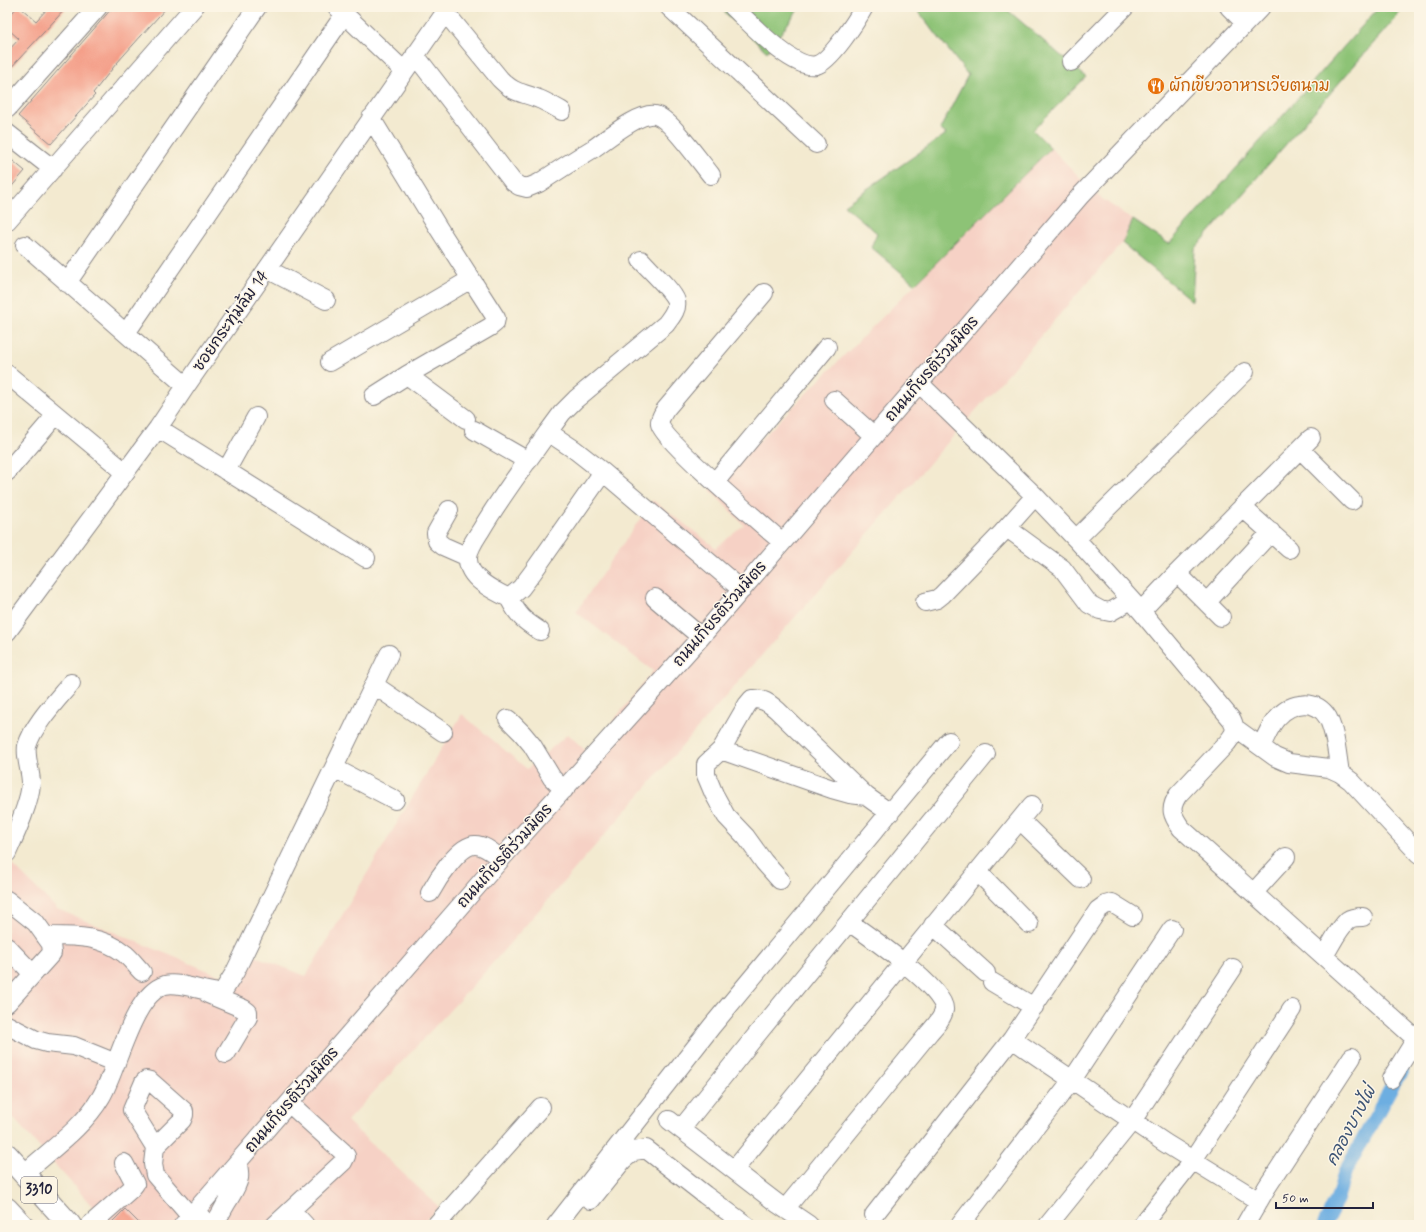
<svg xmlns="http://www.w3.org/2000/svg" width="1426" height="1232" font-family="Mynerve,'Playpen Sans Thai',sans-serif">
  <style>
    .built { fill: #f6d1c5 }
    .green { fill: #8dc376; stroke: #587258 }
    .lines { fill: none; stroke-linecap: round; stroke-linejoin: round }
    .canal { stroke: #6daee1; stroke-width: 14 }
    .building { fill: #f49f89 }
    .minor-casing { stroke: #8a8686; stroke-width: 20 }
    .major-casing { stroke: #8a8686; stroke-width: 24 }
    .minor { stroke: #fff; stroke-width: 18 }
    .major { stroke: #fff; stroke-width: 22 }
    .labels { text-anchor: middle; dominant-baseline: central; stroke-width: 3; stroke-linejoin: round; paint-order: stroke }
    .shield { fill: #fcf5e5; stroke: #63616e; stroke-width: 1 }
    .shield-label { font-size: 15px; font-weight: bold; fill: #22223b }
    .food-label { font-size: 16px; fill: #c56008; stroke: #fcf5e5; text-anchor: start }
    .street-label { font-size: 16px; fill: #22223b; stroke: #fcf5e5 }
    .water-label { font-size: 17px; font-style: italic; fill: #3c5375; stroke: #fcf5e5 }
  </style>
  <rect width="100%" height="100%" fill="#fcf5e5"/>
  <filter id="ink" filterUnits="userSpaceOnUse"><feTurbulence type="fractalNoise" baseFrequency=".025" numOctaves="2"/><feDisplacementMap in="SourceGraphic" scale="8" xChannelSelector="R" yChannelSelector="G"/><feConvolveMatrix kernelMatrix="1 2 1 2 8 2 1 2 1" color-interpolation-filters="sRGB"/></filter>
  <filter id="wash" filterUnits="userSpaceOnUse"><feTurbulence type="fractalNoise" baseFrequency=".012" numOctaves="4" result="noise"/><feDisplacementMap in="SourceGraphic" scale="16" xChannelSelector="R" yChannelSelector="G"/><feGaussianBlur stdDeviation="0.9" result="paint"/><feColorMatrix in="noise" values="0 0 0 0 0 0 0 0 0 0 0 0 0 0 0 0 0 1.4 0 .05"/><feComposite in="paint" operator="in"/></filter>
  <g filter="url(#wash)">
    <rect width="100%" height="100%" fill="#f3ead0"/>
    <path class="built" d="M1051 148 1098 196 1133 220 1122 243 476 982 347 1121 439 1207 420 1225H109L7 1111V859L57 909 238 983 255 956 306 976 462 714 527 769 568 734 588 753 653 671 576 612 653 500 716 548 744 525 710 490Z"/>
    <path class="green" d="M719 7H800L767 52Z
      M915 7H1004L1086 77 1033 130 1051 148 915 284 871 247 877 233 844 205 946 134 940 129 968 75Z
      M1379 7H1405L1195 249 1192 301 1122 243 1133 220 1169 244Z"/>
    <g class="lines">
      <path class="canal" d="M1324 1225 1337 1199 1345 1172 1396 1079 1402 1072"/>
    </g>
    <g id="blocks">
      <path class="building" d="M17 7H20L36 21 49 7H67L7 72V52L19 39 7 28V19Z
        M113 7H167L116 64 93 93 95 95 51 144 18 116Z
        M7 156 25 171 7 192Z
        M125 1209 141 1225H109Z"/>
    </g>
  </g>
  <g filter="url(#ink)">
    <use href="#blocks" fill-opacity="0" stroke="#8a8686" stroke-width="1"/>
    <g class="lines">
      <defs>
        <path id="minor" d="M337 7 404 71
          M669 7 816 144
          M733 7C749 22 793 70 816 65 830 62 857 20 864 7
          M1229 7 1245 23
          M445 12 500 79C516 95 520 91 539 99 547 102 554 107 562 111
          M415 55 513 182 519 186 527 188 539 183C557 171 576 159 594 148 607 139 639 112 655 115 669 117 701 163 711 175
          M1071 62 1125 7
          M7 109 98 7
          M371 118 439 229 496 318 495 323 490 327 407 375 374 396
          M7 133 53 169
          M7 221 194 7
          M25 245 186 386
          M641 260C649 269 673 291 676 301 678 310 670 318 666 324L576 399 562 413 548 432 575 450 603 472 742 590
          M267 269 326 300
          M67 283 257 7
          M764 293 665 410C663 414 659 419 660 424 662 439 765 527 782 542
          M126 333 344 15
          M330 362 471 279
          M7 374 125 472
          M407 375 466 419
          M919 383 1035 496 1076 539 1245 372
          M834 400 874 436
          M158 428 366 558
          M474 430 528 461
          M548 432C525 465 501 496 481 530 476 538 468 549 468 558 467 578 494 591 509 598L521 588 533 572 603 472
          M1300 449 1352 501
          M226 471 256 417
          M7 472 56 415
          M715 482 827 347
          M1242 507 1289 549
          M449 510 436 533 437 541 443 546 468 557
          M1007 528 1062 568 1089 604 1100 610 1110 612 1131 600
          M1076 539 1141 611 1232 720C1237 731 1234 734 1227 743L1178 795C1169 809 1172 815 1181 828L1416 1039
          M1177 573 1221 617
          M509 598C519 617 523 620 540 631
          M655 598 701 637
          M925 602 937 599 942 595 1002 533 1035 496
          M1207 602 1271 532
          M1141 611 1177 573 1311 438
          M7 632 158 428 186 386 449 7
          M374 685 443 732
          M508 719 522 733 532 745 552 778 564 790
          M1235 728 1275 757 1289 763 1329 768 1340 773 1351 781 1419 854
          M1261 746C1266 737 1270 725 1278 717 1292 702 1316 698 1328 718 1336 734 1337 755 1340 773
          M721 750 747 705 752 699C762 698 769 703 777 710L866 796
          M334 768 395 800
          M1020 820 1081 879
          M7 853C15 835 30 803 31 783 31 771 25 758 27 746 33 725 57 700 71 683
          M977 871 1029 924
          M780 880 764 862 746 837 726 816 714 794 706 775V764L721 750 832 789 850 794 866 796 890 813
          M1254 892 1286 857
          M430 893C437 880 459 845 475 845 485 845 493 853 501 859
          M7 900 36 923 51 944 52 953 7 1003
          M1133 916 1112 903 1105 905 1098 910 1012 1039 1165 1143 1259 1201
          M933 925 986 973
          M45 936C74 936 101 935 125 954 131 959 136 966 142 972
          M7 947 33 974
          M1324 956C1331 945 1338 929 1348 920 1352 917 1358 917 1363 917
          M992 982 1034 1007
          M208 994 244 1009 248 1012V1017L226 1054
          M7 1025 36 1040 47 1043 74 1046 116 1063
          M1391 1079 1419 1034
          M669 1120 778 1204 809 1225
          M681 1129 754 1038 986 754
          M155 1147 132 1110 144 1082 146 1080 150 1081 184 1111V1115L182 1120 155 1147 153 1164 155 1175 197 1224
          M734 1170 1032 805
          M24 1174C50 1150 83 1128 101 1097 118 1069 132 995 165 985 180 981 205 993 222 993L235 972 389 654
          M591 1200 623 1160 634 1151 646 1149 705 1195 746 1225
          M785 1209 929 1033C934 1027 943 1018 944 1010 947 990 866 934 849 922
          M291 1210 305 1225
          M195 1211 205 1221 212 1225C219 1219 221 1212 226 1204 231 1195 237 1188 239 1178 240 1173 238 1167 238 1162
          M874 1215 1012 1039
          M90 1225 131 1189 135 1184 124 1163
          M183 1225 501 859 701 637 1081 195 1261 7
          M275 1225 343 1162 346 1156 343 1152 289 1103
          M436 1225 541 1107
          M556 1225 712 1026 949 741
          M960 1225 1072 1080 1172 929
          M1048 1225 1132 1121 1233 968
          M1142 1225 1193 1160 1292 1009
          M1245 1225 1267 1187 1352 1057"/>
        <path id="major" d="M7 1155 70 1225
          M7 1209 22 1225"/>
      </defs>
      <use href="#minor" class="minor-casing"/>
      <use href="#major" class="major-casing"/>
      <use href="#minor" class="minor"/>
      <use href="#major" class="major"/>
    </g>
  </g>
  <defs>
    <symbol id="restaurant-disc" viewBox="-11 -11 22 22"><circle r="9.5" fill="#e8710a" stroke="#fcf5e5"/><path d="M-5-6h1v4h1v-4h1v4h1v-4h1v5L-1.5 .5V6h-2V.5L-5-1ZM5-6V6H3V1.5H1.5Q1.5-4 5-6Z" fill="#fff"/></symbol>
  </defs>
  <g fill-rule="evenodd">
    <use href="#restaurant-disc" x="1146" y="76" width="20" height="20"/>
  </g>
  <g class="labels">
    <rect class="shield" x="21" y="1177" width="36" height="26" rx="3"/>
    <g class="shield-label">
      <text x="39" y="1190">3310</text>
    </g>
    <g class="food-label">
      <text x="1169" y="86">ผักเขียวอาหารเวียตนาม</text>
    </g>
    <g class="street-label">
      <text transform="translate(231 321) rotate(-55)">ซอยกระทุ่มล้ม 14</text>
      <text transform="translate(932 369) rotate(-49)">ถนนเกียรติร่วมมิตร</text>
      <text transform="translate(720 614) rotate(-49)">ถนนเกียรติร่วมมิตร</text>
      <text transform="translate(505 856) rotate(-48)">ถนนเกียรติร่วมมิตร</text>
      <text transform="translate(292 1100) rotate(-49)">ถนนเกียรติร่วมมิตร</text>
    </g>
    <g class="water-label">
      <text transform="translate(1351 1126) rotate(-62)">คลองบางไผ่</text>
    </g>
  </g>
  <rect width="1426" height="1232" fill="none" stroke="#fcf5e5" stroke-width="24"/>
  <path d="M1276 1202v6h97v-6" fill="none" stroke="#22223b" stroke-width="2"/>
  <text x="1282" y="1202" font-size="12" fill="#22223b" stroke="#fcf5e5" stroke-width="3" paint-order="stroke">50 m</text>
</svg>
